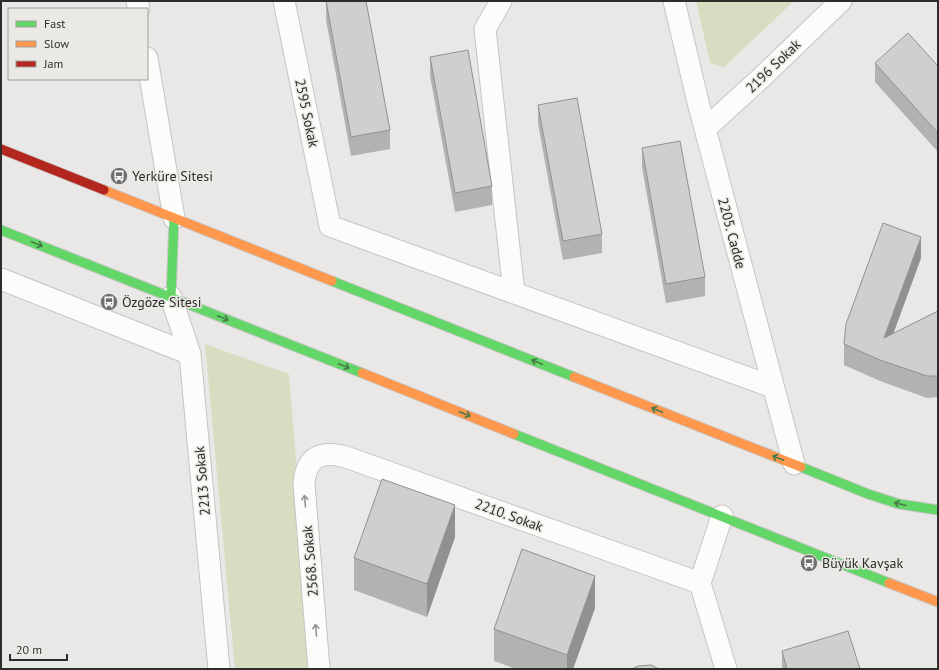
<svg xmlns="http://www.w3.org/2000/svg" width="939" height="670" font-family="'PT Sans',sans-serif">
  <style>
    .green { fill: #d9dcc1 }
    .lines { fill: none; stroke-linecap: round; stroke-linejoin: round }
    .street-casing { stroke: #c6c5c4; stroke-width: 23 }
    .fast-casing { stroke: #c6c5c4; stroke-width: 11 }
    .slow-casing { stroke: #c6c5c4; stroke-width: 11 }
    .jam-casing { stroke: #c6c5c4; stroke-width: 11 }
    .street { stroke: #fcfcfb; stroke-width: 21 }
    .fast { stroke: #63d668; stroke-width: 9 }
    .slow { stroke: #ff974d; stroke-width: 9 }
    .jam { stroke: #b3261e; stroke-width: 9 }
    .wall { fill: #b3b2b1 }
    .shaded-wall { fill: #929190 }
    .building { fill: #d0cfce; stroke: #929190 }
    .oneway { stroke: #467947 }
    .oneway2 { stroke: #959494 }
    .labels { text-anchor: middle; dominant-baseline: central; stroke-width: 3; stroke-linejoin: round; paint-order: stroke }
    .street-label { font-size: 14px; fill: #2e2d2c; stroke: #ebe9e5 }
    .poi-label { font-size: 14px; fill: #2e2d2c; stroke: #ebe9e5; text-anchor: start }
  </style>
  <rect width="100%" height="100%" fill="#eae8e6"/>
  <path class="green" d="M696 1H794L724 67 710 63Z
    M205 344 289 374 313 669H235Z"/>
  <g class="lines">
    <defs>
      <path id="street" d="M137 1 139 9
        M284 1 330 226 773 387
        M501 1 485 29 514 293
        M674 1 699 106 794 464
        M147 58 174 218
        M705 129 761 78 841 1
        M1 279 190 354
        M171 297 190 354 219 669
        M722 516 700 583 726 669
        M319 669 304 484C306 457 320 450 346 457L700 583"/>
      <path id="fast" d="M1 230 362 373
        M332 281 574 377
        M171 297 174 218
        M514 434 889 583
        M801 467 868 494 899 504 938 510"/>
      <path id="slow" d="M104 190 332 281
        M362 373 514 434
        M574 377 801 467
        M889 583 938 602"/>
      <path id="jam" d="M1 149 104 190"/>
    </defs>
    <use href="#street" class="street-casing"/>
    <use href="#fast" class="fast-casing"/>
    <use href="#slow" class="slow-casing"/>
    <use href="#jam" class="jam-casing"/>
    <use href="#street" class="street"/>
    <use href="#fast" class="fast"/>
    <use href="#slow" class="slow"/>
    <use href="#jam" class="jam"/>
  </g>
  <path class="wall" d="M326 1 390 130V149L351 156 326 20Z
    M430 57 492 186V205L455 212 430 76Z
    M875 63 938 66V152L875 82Z
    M538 105 602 234V253L563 260 538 124Z
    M642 148 705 277V296L666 303 642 167Z
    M921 258 893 334 938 311V397L927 398 880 381 844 365V344Z
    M455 537 427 617 354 590V558Z
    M595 608 573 669H516L494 661V629Z
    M782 651 860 669H782Z"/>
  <path class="shaded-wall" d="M921 237V258L884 359V338Z
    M455 505V537L427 617V584Z
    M595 576V608L573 669H567V655Z"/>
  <path class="building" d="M326 1H366L390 130 351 137Z
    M908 33 938 66V133L875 63Z
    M468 50 492 186 455 193 430 57Z
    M577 98 602 234 563 241 538 105Z
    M680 141 705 277 666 284 642 148Z
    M883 223 921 237 884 338 938 311V376H927L880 360 844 344 846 324Z
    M382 479 455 505 427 584 354 558Z
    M522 549 595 576 567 655 494 629Z
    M848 631 860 669H787L782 651Z
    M651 665 659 669H632L638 666Z"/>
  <defs><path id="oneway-shaft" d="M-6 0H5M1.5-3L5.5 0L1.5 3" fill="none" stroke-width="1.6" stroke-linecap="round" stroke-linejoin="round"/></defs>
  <g class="oneway">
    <use href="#oneway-shaft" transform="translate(37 244) rotate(22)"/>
    <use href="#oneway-shaft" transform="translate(223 318) rotate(22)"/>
    <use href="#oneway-shaft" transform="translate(537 362) rotate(-158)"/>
    <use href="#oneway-shaft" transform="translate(344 366) rotate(22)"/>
    <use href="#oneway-shaft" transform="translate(657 410) rotate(-158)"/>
    <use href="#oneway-shaft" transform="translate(465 414) rotate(22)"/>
    <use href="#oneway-shaft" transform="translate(778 458) rotate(-158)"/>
    <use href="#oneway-shaft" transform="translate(900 504) rotate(-166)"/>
  </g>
  <g class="oneway2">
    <use href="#oneway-shaft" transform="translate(305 501) rotate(-95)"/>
    <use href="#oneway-shaft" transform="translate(316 630) rotate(-95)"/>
  </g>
  <defs>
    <symbol id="bus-disc" viewBox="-11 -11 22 22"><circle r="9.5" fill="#706e6d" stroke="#ebe9e5"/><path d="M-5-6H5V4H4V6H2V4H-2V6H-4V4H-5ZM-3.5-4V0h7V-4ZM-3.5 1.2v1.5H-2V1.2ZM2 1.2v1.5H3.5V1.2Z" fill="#fff"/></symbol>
  </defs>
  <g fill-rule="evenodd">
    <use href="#bus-disc" x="109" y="166" width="20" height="20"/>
    <use href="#bus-disc" x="99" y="292" width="20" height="20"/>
    <use href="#bus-disc" x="799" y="553" width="20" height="20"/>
  </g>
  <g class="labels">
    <g class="street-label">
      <text transform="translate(773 66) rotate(-44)">2196 Sokak</text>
      <text transform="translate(307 113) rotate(78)">2595 Sokak</text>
      <text transform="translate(732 233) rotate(75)">2205. Cadde</text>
      <text transform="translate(202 481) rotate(-95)">2213 Sokak</text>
      <text transform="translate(509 515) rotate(20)">2210. Sokak</text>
      <text transform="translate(310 561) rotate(-95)">2568. Sokak</text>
    </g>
    <g class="poi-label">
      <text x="132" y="176">Yerküre Sitesi</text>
      <text x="122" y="302">Özgöze Sitesi</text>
      <text x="822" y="563">Büyük Kavşak</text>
    </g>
  </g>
  <rect width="939" height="670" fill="none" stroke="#2e2d2c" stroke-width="4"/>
  <rect x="8" y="8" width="140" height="72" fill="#ebe9e5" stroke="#9f9e9b"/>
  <rect x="16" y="21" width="20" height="6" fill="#63d668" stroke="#9f9e9b"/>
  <text x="44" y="28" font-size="12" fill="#2e2d2c">Fast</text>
  <rect x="16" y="41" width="20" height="6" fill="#ff974d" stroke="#9f9e9b"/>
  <text x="44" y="48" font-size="12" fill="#2e2d2c">Slow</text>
  <rect x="16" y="61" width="20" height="6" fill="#b3261e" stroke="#9f9e9b"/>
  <text x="44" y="68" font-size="12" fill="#2e2d2c">Jam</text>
  <path d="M10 654v6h57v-6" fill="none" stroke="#2e2d2c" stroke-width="2"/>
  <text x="16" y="654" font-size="12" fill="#2e2d2c" stroke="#ebe9e5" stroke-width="3" paint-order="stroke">20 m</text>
</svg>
